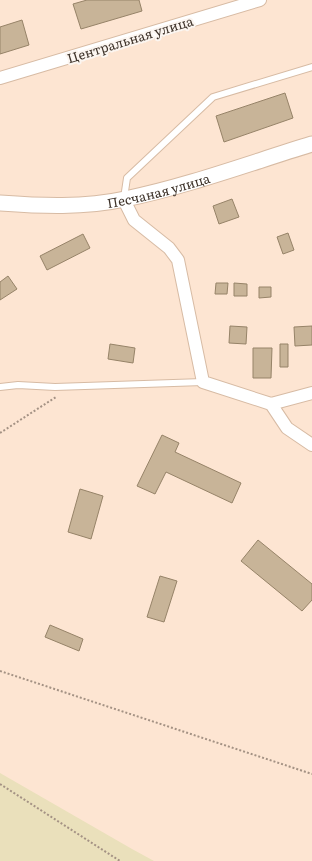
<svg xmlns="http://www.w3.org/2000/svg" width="312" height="861" font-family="Literata,serif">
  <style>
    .sand { fill: #eae0bb }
    .building { fill: #c8b498; stroke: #968368 }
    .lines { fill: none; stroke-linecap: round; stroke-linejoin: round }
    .service-casing { stroke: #d7bba4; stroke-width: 8 }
    .minor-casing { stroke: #d7bba4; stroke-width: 14 }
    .tertiary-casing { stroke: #d7bba4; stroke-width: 17 }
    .path { stroke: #a49284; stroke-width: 2; stroke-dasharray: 2 2; stroke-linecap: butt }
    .service { stroke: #fff; stroke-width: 6 }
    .minor { stroke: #fff; stroke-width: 12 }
    .tertiary { stroke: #fff; stroke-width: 15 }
    .labels { text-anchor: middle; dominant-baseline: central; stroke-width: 4; stroke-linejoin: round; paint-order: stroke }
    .street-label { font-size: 13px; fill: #3d3229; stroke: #fcf6f1 }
  </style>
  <rect width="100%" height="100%" fill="#fde5d2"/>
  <path class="sand" d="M0 773 132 849 154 861H0Z"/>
  <path class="building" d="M87 0H139L142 11 81 29 73 4Z
    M22 20 29 45 0 54V27Z
    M285 93 293 118 224 142 216 116Z
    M232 199 239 217 219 224 213 206Z
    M288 233 294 250 283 254 277 237Z
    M83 234 90 248 47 270 40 256Z
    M8 276 17 289 0 300V282Z
    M216 283H228L227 294H215Z
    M234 283 247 284V296H234Z
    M259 287H271V297L259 298Z
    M230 326 247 327 246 344 229 343Z
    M312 326V345L295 346 294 327Z
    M110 344 135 348 133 363 108 359Z
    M280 344H288V367H280Z
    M253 348H272L271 378H253Z
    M162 435 179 443 175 452 241 483 232 503 166 472 155 494 137 486Z
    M80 489 103 496 91 539 68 532Z
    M258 540 312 584V600L302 611 241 561Z
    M160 576 177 581 164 622 147 617Z
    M50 625 83 639 79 651 45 637Z"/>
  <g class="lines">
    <defs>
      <path id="service" d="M124 198 127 178 213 97 312 67
        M0 387 18 385 55 387 203 382"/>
      <path id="minor" d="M0 78 260 0
        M124 200 134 220 169 248 178 260 203 382 271 404 287 428 312 445
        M271 404 312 393"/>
      <g id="tertiary">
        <path id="s1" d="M0 203C41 206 84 208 125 199 188 186 250 163 312 144"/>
      </g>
    </defs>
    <use href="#service" class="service-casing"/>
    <use href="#minor" class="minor-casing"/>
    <use href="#tertiary" class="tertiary-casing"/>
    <path class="path" d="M0 433 56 397
      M0 671 312 774
      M0 784 120 861"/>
    <use href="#service" class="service"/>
    <use href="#minor" class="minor"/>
    <use href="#tertiary" class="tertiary"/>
  </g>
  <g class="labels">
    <g class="street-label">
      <text transform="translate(130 39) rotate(-17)">Центральная улица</text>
      <text stroke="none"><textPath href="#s1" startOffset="160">Песчаная улица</textPath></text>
    </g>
  </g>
</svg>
